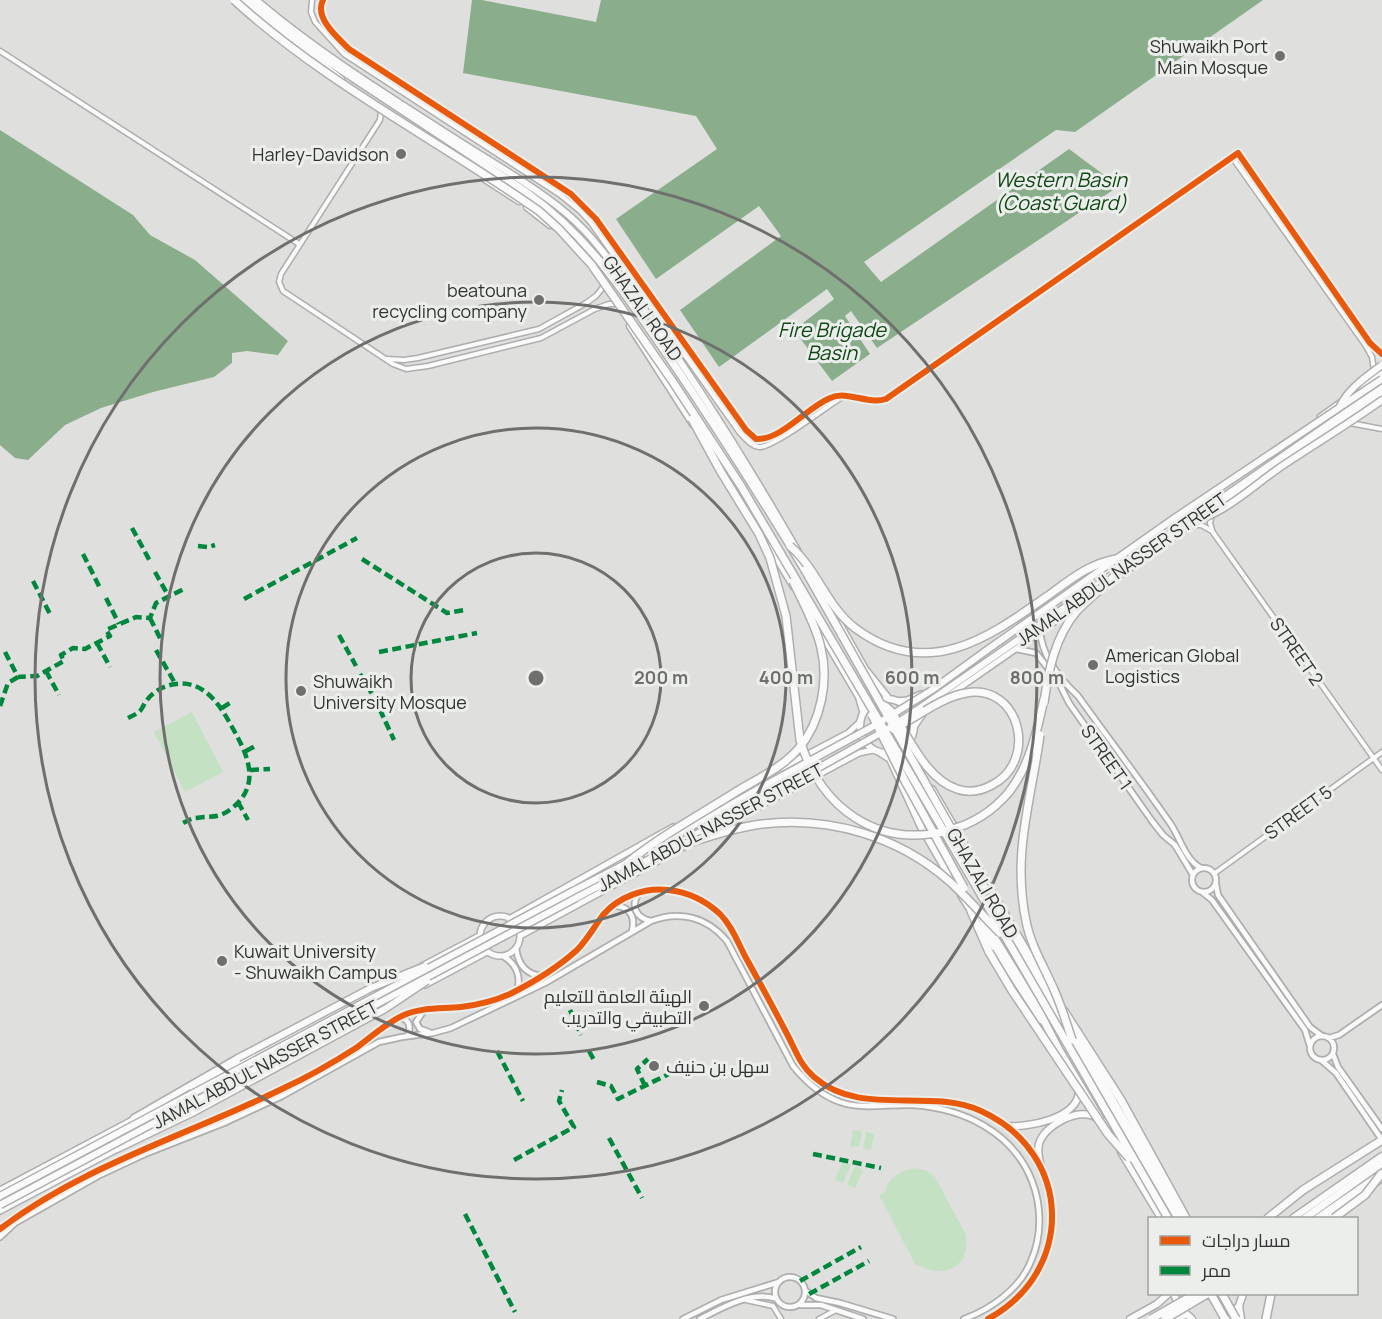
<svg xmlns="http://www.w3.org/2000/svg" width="1382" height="1319" font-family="Manrope,Cairo,sans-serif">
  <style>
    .green { fill: #c4e1c3 }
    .water { fill: #8aae8b }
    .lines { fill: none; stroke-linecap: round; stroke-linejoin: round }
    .minor-casing { stroke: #aeaead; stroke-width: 7 }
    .tertiary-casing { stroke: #aeaead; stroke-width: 8 }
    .secondary-casing { stroke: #aeaead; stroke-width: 8 }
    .primary-casing { stroke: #aeaead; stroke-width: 9 }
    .trunk-casing { stroke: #aeaead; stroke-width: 9 }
    .motorway-casing { stroke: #aeaead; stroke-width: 10 }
    .minor { stroke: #fafafa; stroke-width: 4 }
    .tertiary { stroke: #fafafa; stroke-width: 4.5 }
    .secondary { stroke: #fafafa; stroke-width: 5 }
    .primary { stroke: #fafafa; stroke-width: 6 }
    .trunk { stroke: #fafafa; stroke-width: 6 }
    .motorway { stroke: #fafafa; stroke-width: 7 }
    .trunk-bridge-casing { stroke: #aeaead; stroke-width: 9; stroke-linecap: butt }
    .motorway-bridge-casing { stroke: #aeaead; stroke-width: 10; stroke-linecap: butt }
    .trunk-bridge { stroke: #fafafa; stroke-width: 6 }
    .motorway-bridge { stroke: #fafafa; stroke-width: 7 }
    .quiet { stroke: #00873e; stroke-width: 4.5; stroke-dasharray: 9 4.5; stroke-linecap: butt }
    .cycleway-casing { stroke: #ebeeeb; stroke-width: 10 }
    .cycleway { stroke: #e8590c; stroke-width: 6 }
    .ring { fill: none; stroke: #6f706e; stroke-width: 3 }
    .poi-dot { fill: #6f706e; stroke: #ebeeeb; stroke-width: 2 }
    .labels { text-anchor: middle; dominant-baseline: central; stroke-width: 6; stroke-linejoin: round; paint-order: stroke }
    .poi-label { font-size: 18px; fill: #323332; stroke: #ebeeeb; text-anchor: end }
    .street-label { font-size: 18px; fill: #323332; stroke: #ebeeeb }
    .water-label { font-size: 20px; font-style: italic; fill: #0f4715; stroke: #ebeeeb }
    .centre { fill: #6f706e; stroke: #ebeeeb; stroke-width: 3 }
    .ring-label { font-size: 18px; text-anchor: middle; font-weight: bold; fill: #6f706e; stroke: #ebeeeb; stroke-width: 6; stroke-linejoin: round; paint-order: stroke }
  </style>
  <rect width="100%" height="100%" fill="#dfe0de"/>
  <path class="green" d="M192 712 223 772 185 792 154 732Z
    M853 1130 862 1131 859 1147 850 1146Z
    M866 1132 874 1134 871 1150 863 1148Z
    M843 1161 851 1165 843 1183 835 1180Z
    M855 1166 863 1170 855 1188 847 1185Z
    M917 1168 927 1171 935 1177 965 1233C973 1264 945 1281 919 1265L916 1266 879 1195 885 1192C889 1176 901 1170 917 1168Z"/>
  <path class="water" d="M472 0H482L596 22 601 0H1263L1075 132 1056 130 864 262 881 282 1069 149 1119 186 877 348 851 311 845 316 870 354 832 381 794 330 834 299 827 289 719 367 680 310 781 236 759 206 656 279 616 219 717 149 696 116 463 73Z
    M0 130 133 215 150 235 195 260 288 341 278 355 247 351 232 353V363L214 377 153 392 101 408 65 425 28 460 15 458 0 445Z"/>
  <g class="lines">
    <defs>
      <path id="minor" d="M312 0 311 12 315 22 344 54 559 194 580 211 591 223 740 433C745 438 751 446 759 447 772 449 828 405 844 396
        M323 0C314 18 337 37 349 49L571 194 596 219 746 430 756 439C782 440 806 408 830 398 848 390 867 405 886 399L1238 153 1370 343 1382 354
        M0 51 299 244
        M381 110 380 120 281 274 279 282 283 291 393 364 406 369 428 366 541 338 595 309 609 304H616
        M1232 157 1366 346 1372 357 1374 370
        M387 359 404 360 418 358 539 329 586 303 596 296 604 286
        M1350 423 1382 429
        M1212 514 1210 523 1212 530
        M1192 525H1201L1212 531 1382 770
        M1215 873 1382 752
        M746 1300 773 1306 781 1319
        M819 1319 836 1310"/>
      <path id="tertiary" d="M1040 631C1042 657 1060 679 1078 696 1109 739 1140 780 1170 823 1180 837 1185 860 1201 868
        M1016 649 1036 653 1058 681 1069 703 1152 821 1163 835 1175 845 1193 875
        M1192 880a12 12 0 1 1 24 0a12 12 0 1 1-24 0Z
        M1216 884 1218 895 1310 1027 1322 1036
        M1202 892 1212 900 1305 1030 1310 1046
        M639 893C630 906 636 918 651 921
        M612 906C628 905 636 915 632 931
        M516 948C518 964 526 975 543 976
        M503 956C515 963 522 976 517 990
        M425 1009 416 1022 420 1029 429 1032
        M400 1017C410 1021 411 1026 408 1036
        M1310 1048a12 12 0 1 1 24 0a12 12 0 1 1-24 0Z
        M1329 1038 1339 1035 1382 1005
        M1333 1054 1338 1067 1382 1129
        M1321 1060 1336 1073 1382 1140
        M0 1229C86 1164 191 1134 286 1087 310 1076 334 1062 356 1048 371 1037 386 1023 404 1015 422 1007 442 1009 461 1007 478 1005 494 1001 510 994 534 982 557 968 577 950 587 940 594 927 603 915 618 897 645 887 668 890 687 892 706 901 720 914 732 926 738 943 746 958 760 983 774 1009 787 1034 796 1051 800 1065 814 1077 861 1118 928 1087 981 1111 1073 1153 1076 1271 988 1319
        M0 1237 15 1223 98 1176 145 1154 224 1123 282 1096 379 1042 402 1037 433 1033 451 1028 545 983 651 921C680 910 707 917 727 941L793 1066C806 1082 820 1095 840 1102 863 1110 888 1104 912 1105 963 1108 1013 1132 1032 1181 1042 1207 1042 1236 1031 1261 1020 1289 991 1309 964 1319
        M775 1292a15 15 0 1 1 30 0a15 15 0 1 1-30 0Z
        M806 1291 816 1298 840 1303 893 1319
        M800 1305H821L863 1319
        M683 1319 721 1300 779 1282
        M700 1319C721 1308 752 1290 777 1299"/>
      <path id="secondary" d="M1320 417 1382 373
        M1200 518 1382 392
        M1098 576 1198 505
        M1115 579 1193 523
        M948 696 1083 602
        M897 701 907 700 921 694
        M914 727 923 714
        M776 771 848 733 860 722
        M706 835 859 753 873 750
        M480 936a20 20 0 1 1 40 0a20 20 0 1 1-40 0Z
        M509 919 673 827
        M520 936 684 847
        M422 966 479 936
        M425 985 487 952
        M192 1088 390 983
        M176 1117 308 1047
        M0 1190 136 1118
        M0 1211 121 1147"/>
      <path id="primary" d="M243 0 264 19 341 79
        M256 0C322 56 396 101 468 147 501 168 536 188 566 213 597 239 617 271 640 304 698 384 749 467 798 552
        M485 179 519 201
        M527 207 550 225
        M630 326 693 424
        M762 534 794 587
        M823 595 865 669 889 699
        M816 624 859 697 863 711
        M860 726a27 27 0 1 1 54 0a27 27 0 1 1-54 0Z
        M879 752 890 759 921 827 954 884
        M932 789 1045 982
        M961 895 973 914
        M980 925 1041 1020
        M1072 1030 1182 1218
        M1056 1044 1100 1118
        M1005 1126C1027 1128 1078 1119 1079 1091
        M1121 1152 1161 1218
        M1041 1167C1039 1159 1037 1152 1039 1144 1044 1125 1080 1106 1097 1118
        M1293 1218 1382 1156
        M1323 1218 1382 1178
        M1174 1294 1179 1307 1192 1319
        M1239 1306 1241 1319
        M1130 1319 1157 1304 1168 1294
        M1173 1319 1186 1315
        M1224 1319 1239 1306 1243 1294"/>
      <path id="trunk" d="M932 690 987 650
        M920 708 1382 387
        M645 853 758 789
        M573 891 631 861
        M576 898 763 799
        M134 1118 238 1058
        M117 1149 192 1113"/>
      <path id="motorway" d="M250 0 310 49 526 192C589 237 621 288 664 350 713 422 760 495 805 570
        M995 906 1178 1218
        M971 911 989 952
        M979 913 1037 1007 1058 1048
        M1042 978 1056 1000
        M1064 1011 1121 1100 1186 1218
        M1268 1218 1303 1190 1382 1140
        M1305 1218 1382 1163
        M1318 1218 1377 1177
        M1266 1319 1271 1294"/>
    </defs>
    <use href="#minor" class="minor-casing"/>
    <use href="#tertiary" class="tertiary-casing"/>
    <use href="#secondary" class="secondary-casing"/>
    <use href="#primary" class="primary-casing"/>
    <use href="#trunk" class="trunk-casing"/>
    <use href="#motorway" class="motorway-casing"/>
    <use href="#minor" class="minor"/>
    <use href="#tertiary" class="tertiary"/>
    <use href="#secondary" class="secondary"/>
    <use href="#primary" class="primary"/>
    <use href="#trunk" class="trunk"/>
    <use href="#motorway" class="motorway"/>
    <defs>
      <path id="trunk-bridge" d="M1340 406C1349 388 1366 377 1382 365
        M1183 524C1221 518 1251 487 1282 466 1315 444 1350 423 1382 400
        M987 650 1176 517 1382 379
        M758 789 872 727 932 690
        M763 799 886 730 920 708
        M238 1058 371 988 425 966
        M192 1113 385 1009 427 981
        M0 1196 573 891
        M0 1205 576 898"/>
      <path id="motorway-bridge" d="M234 0C326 84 438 140 539 211L559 229 591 264 673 382 741 486 972 879 1168 1218
        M692 419 721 472 759 534 770 558 786 616 800 740C820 807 877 850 949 830 973 824 993 811 1009 792 1030 765 1037 731 1044 699
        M790 546C817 569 827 607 855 628 927 682 988 638 1049 595 1071 579 1089 564 1116 559
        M805 570 995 906
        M1044 703C1048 672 1055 637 1076 612 1091 595 1109 585 1123 566
        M883 705C891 708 895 718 900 725 914 748 930 780 957 789 968 793 981 791 992 785 1039 761 1020 683 966 693 943 697 921 714 901 725L893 729
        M872 715 905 781 964 888
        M1040 735C1031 801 1012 854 1026 921 1031 947 1045 968 1055 992 1062 1008 1067 1024 1072 1040
        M673 848C702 839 732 828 762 824 829 816 898 836 949 881 967 897 983 916 1000 933
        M627 863C662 835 701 814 739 790 759 778 783 767 799 748 821 722 829 681 821 648 816 625 803 603 793 581
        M989 952 1011 989 1108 1134 1129 1158
        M1334 1218 1365 1195 1381 1174
        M1211 1294 1225 1319
        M1222 1294 1236 1319
        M1151 1319 1195 1294
        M1165 1319 1207 1294"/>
    </defs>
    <use href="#trunk-bridge" class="trunk-bridge-casing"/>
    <use href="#motorway-bridge" class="motorway-bridge-casing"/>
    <use href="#trunk-bridge" class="trunk-bridge"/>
    <use href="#motorway-bridge" class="motorway-bridge"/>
    <path class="quiet" d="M132 528 151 563
      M198 546 208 547 215 545
      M83 554 101 590
      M362 559 447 613 465 610
      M155 572 169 597
      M33 581 51 616
      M106 598 119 624
      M244 599 357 538
      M150 618 161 640
      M339 635 356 666
      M97 643 110 667
      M156 650 176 685
      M5 652 18 677 37 676 64 661 61 655 73 648 85 649 110 636 106 630 136 617 150 618 156 603 186 588
      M379 652 477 633
      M46 671 59 695
      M360 674 374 697 394 740
      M0 706 8 683 18 677
      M222 708 233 701
      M128 718C132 716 137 714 140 711 143 708 144 703 147 700 152 693 162 687 170 685 202 677 219 703 232 727 248 755 262 785 231 809 217 820 209 815 196 818 192 818 187 821 183 823
      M246 751 257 745
      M250 770 270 769
      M238 802 248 820
      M570 1010 581 1035
      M497 1051 523 1101
      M589 1051 595 1062
      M597 1082 611 1086 618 1099 685 1066
      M645 1086 637 1069 648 1059
      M609 1138 642 1198
      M813 1154 881 1168
      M514 1160 574 1127 559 1101 562 1090
      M465 1214 515 1312
      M800 1281 861 1247
      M809 1294 869 1261"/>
    <defs>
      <path id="cycleway" d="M323 0C314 18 337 37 349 49L571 194 596 219 746 430 756 439C782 440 806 408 830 398 848 390 867 405 886 399L1238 153 1370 343 1382 354
        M0 1229C86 1164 191 1134 286 1087 310 1076 334 1062 356 1048 371 1037 386 1023 404 1015 422 1007 442 1009 461 1007 478 1005 494 1001 510 994 534 982 557 968 577 950 587 940 594 927 603 915 618 897 645 887 668 890 687 892 706 901 720 914 732 926 738 943 746 958 760 983 774 1009 787 1034 796 1051 800 1065 814 1077 861 1118 928 1087 981 1111 1073 1153 1076 1271 988 1319"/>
    </defs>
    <use href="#cycleway" class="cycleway-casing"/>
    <use href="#cycleway" class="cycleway"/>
  </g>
  <g class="ring">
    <circle cx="536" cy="678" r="125"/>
    <circle cx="536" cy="678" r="250"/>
    <circle cx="536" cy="678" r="376"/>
    <circle cx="536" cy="678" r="501"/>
  </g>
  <g class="poi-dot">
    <circle cx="1280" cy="56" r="6"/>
    <circle cx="401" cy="154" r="6"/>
    <circle cx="539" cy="300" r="6"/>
    <circle cx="1093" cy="665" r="6"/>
    <circle cx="301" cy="691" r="6"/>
    <circle cx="222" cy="961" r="6"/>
    <circle cx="704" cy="1006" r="6"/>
    <circle cx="654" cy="1066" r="6"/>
  </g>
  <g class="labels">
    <g class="poi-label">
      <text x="1268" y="46">Shuwaikh Port<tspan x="1268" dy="21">Main Mosque</tspan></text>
      <text x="389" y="154">Harley-Davidson</text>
      <text x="527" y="290">beatouna<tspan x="527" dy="21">recycling company</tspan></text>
      <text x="1105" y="655" text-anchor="start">American Global<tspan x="1105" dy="21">Logistics</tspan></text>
      <text x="313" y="681" text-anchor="start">Shuwaikh<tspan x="313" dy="21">University Mosque</tspan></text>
      <text x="234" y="951" text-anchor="start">Kuwait University<tspan x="234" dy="21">- Shuwaikh Campus</tspan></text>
      <text x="692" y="996">الهيئة العامة للتعليم<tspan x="692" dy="21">التطبيقي والتدريب</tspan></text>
      <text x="666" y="1066" text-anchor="start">سهل بن حنيف</text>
    </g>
    <g class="street-label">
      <text transform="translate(643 308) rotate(55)">GHAZALI ROAD</text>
      <text transform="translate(1121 569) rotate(-35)">JAMAL ABDUL NASSER STREET</text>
      <text transform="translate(1297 651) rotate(55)">STREET 2</text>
      <text transform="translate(1107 757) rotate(55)">STREET 1</text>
      <text transform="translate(1298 812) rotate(-36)">STREET 5</text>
      <text transform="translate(710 827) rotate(-28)">JAMAL ABDUL NASSER STREET</text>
      <text transform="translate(983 883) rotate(60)">GHAZALI ROAD</text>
      <text transform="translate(265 1064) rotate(-28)">JAMAL ABDUL NASSER STREET</text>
    </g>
    <g class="water-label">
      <text x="1061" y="179">Western Basin<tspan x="1061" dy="23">(Coast Guard)</tspan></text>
      <text x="832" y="329">Fire Brigade<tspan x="832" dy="23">Basin</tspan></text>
    </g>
  </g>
  <circle cx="536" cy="678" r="9" class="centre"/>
  <g class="ring-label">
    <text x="661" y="684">200 m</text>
    <text x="786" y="684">400 m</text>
    <text x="912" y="684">600 m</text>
    <text x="1037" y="684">800 m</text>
  </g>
  <rect x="1148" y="1217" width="210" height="78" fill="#ebeeeb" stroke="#a1a3a1" stroke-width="1.5"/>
  <rect x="1160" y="1236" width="30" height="9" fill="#e8590c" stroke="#a1a3a1" stroke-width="1.5"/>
  <text x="1202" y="1247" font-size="18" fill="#323332">مسار دراجات</text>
  <rect x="1160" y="1266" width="30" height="9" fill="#00873e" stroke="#a1a3a1" stroke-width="1.5"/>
  <text x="1202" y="1277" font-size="18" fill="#323332">ممر</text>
</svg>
